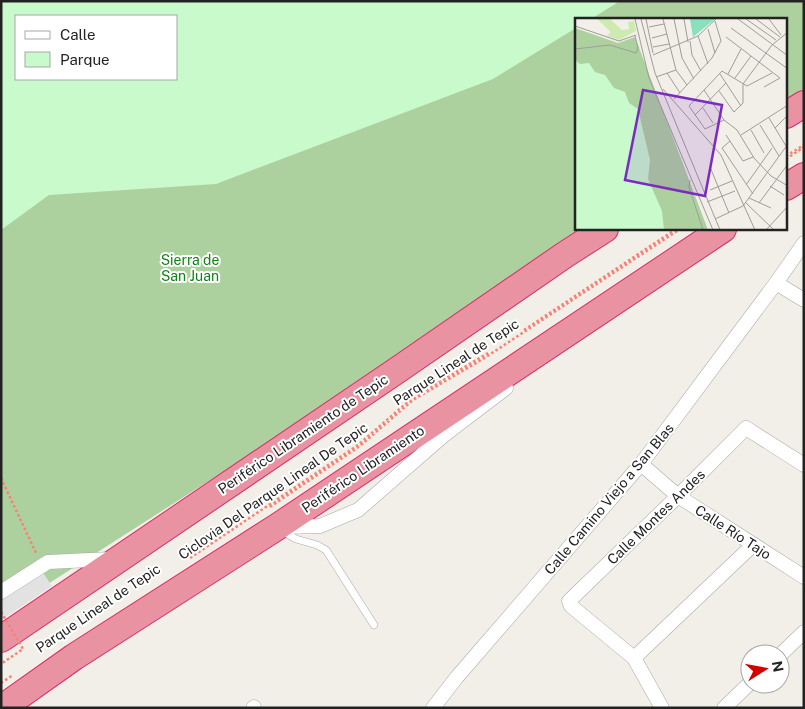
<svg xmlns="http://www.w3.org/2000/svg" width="805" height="709" font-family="'Public Sans',sans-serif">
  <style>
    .forest { fill: #add19e; fill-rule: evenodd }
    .park { fill: #c8facc; fill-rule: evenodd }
    .parking { fill: #e2e2e2 }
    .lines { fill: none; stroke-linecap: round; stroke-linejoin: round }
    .lane-casing { stroke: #a9a9a9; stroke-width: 8 }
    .street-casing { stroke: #a9a9a9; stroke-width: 15 }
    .highway-casing { stroke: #dc2a67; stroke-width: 28 }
    .path { stroke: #fa8072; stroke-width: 2.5; stroke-dasharray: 2.5 2.5; stroke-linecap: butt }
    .lane { stroke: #fff; stroke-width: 7 }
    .street { stroke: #fff; stroke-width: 14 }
    .highway { stroke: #e892a2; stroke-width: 26 }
    .path-bridge { stroke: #fa8072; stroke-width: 2.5; stroke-dasharray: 2.5 2.5; stroke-linecap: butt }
    .labels { text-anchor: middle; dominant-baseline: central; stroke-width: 4; stroke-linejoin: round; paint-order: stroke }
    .park-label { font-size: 14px; fill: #0c8416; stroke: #fff }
    .street-label { font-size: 14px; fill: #222; stroke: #fff }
    .inset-road { fill: none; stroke: #9f9d99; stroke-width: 1 }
    .view { fill: #7b2cbf; fill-opacity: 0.15; stroke: #7b2cbf; stroke-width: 2.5 }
    .inset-edge { fill: none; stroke: #222; stroke-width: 2.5 }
  </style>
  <rect width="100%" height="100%" fill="#f2efe9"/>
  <path class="forest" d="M1 1H804V102L786 113V19H576V229H602L1 614ZM16 16H176V79H16Z"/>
  <path class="park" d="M1 1H620L591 19H576V28L493 79 216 184 49 195 1 230ZM16 16H176V79H16Z"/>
  <path class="parking" d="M37 564 52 586 1 620V590Z"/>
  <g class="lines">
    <defs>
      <path id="lane" d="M282 531 296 539 317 545 326 550 374 625"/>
      <path id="street" d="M776 283 804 300
        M641 464 678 496 804 577
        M285 527 320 526 358 510 443 436 506 388
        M1 592 48 562 111 559
        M780 655 804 632
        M634 658 753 545
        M253 708 254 707
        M433 708 457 677 641 464 776 283 804 243
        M662 708 634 658 571 606 569 601 678 496 746 428 804 465
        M724 708 750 683"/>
      <path id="highway" d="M786 115 804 104
        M786 187 804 176
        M1 639 399 369 566 254 605 229
        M2 708 74 657 277 527 723 229"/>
    </defs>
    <use href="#lane" class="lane-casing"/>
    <use href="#street" class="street-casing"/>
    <use href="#highway" class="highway-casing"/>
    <path class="path" d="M786 156 804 145
      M786 159 804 147
      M524 330 676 229
      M1 478 37 555
      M270 507 360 446 413 400 483 359 680 229
      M190 558 358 445 411 399 488 353
      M1 683 13 675"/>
    <use href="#lane" class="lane"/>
    <use href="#street" class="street"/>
    <use href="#highway" class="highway"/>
    <path class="path-bridge" d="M1 612 23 649 1 664"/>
  </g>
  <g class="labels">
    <g class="park-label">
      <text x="190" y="260">Sierra de<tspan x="190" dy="16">San Juan</tspan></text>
    </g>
    <g class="street-label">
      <text transform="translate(456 362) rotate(-33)">Parque Lineal de Tepic</text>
      <text transform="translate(303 434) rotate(-34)">Periférico Libramiento de Tepic</text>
      <text transform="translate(363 469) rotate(-34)">Periférico Libramiento</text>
      <text transform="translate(273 491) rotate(-35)">Ciclovia Del Parque Lineal De Tepic</text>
      <text transform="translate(609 499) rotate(-50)">Calle Camino Viejo a San Blas</text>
      <text transform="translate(656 517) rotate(-44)">Calle Montes Andes</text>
      <text transform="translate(733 532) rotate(33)">Calle Río Tajo</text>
      <text transform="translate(98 608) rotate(-34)">Parque Lineal de Tepic</text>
    </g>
  </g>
  <g transform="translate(575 18)">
    <rect width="212" height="212" fill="#f2efe9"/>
    <path d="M22 1H35L47 12 54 11 53 4 59 3 61 13 44 22 32 18 36 14Z" fill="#cdebb0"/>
    <path d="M0 10 43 25 60 19 133 212H0Z" fill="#add19e"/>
    <path d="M0 42 5 46 14 45 20 54 30 57 39 70 50 74 54 85 63 91 75 142 73 161 87 193 89 212H0Z" fill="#c8facc"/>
    <path d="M115 1H140L118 19Z" fill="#88e0be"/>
    <path class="inset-road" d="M60 1 74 60 138 212M66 1 80 55 145 212M71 1 78 35M88 1 101 52 112 67M99 1 107 40 119 61M109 1 113 24M163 1 213 38M171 1 201 22M181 1 205 19M194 1 206 17M0 8 44 23 61 17M74 9 89 6M156 10 213 51M133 11 140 35M123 18 133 46M151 19 205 60 189 69M77 20 92 16M115 23 117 37 126 53M78 29 94 26M0 31 35 27 61 35 63 30 60 18M78 37 123 18 141 1M92 55 105 75M145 56 166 88M153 56 166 31M81 59 101 52M160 60 176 38M88 71 146 137 180 212M129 72 149 102 162 112 179 140 196 158 213 168M144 73 159 94 168 85V66L197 27 213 14M99 81 137 40 146 23 140 3M128 90 138 105M120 97 151 65M194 100 211 128M149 102 130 111 114 88 147 53 172 68 197 55M185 107 204 138M200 110 213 97M176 112 189 135M151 117 168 143 178 139M166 117 213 87M155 123 147 130 178 176M135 149 154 195M115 162 114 169 128 212M171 167 197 130M195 168 209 177M135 172 157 163M174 180 196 190M132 184 160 173M171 185 199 212M184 185 213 146M140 201 168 188 213 126M191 212 213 188"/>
    <path class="view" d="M68 72 147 87 130 178 50 162Z"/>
    <rect width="212" height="212" class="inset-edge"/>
  </g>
  <rect width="805" height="709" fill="none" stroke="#222222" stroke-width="5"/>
  <rect x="15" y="15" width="162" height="65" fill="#ffffff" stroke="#a7a7a7"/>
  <rect x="25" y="31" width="25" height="8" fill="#ffffff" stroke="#a7a7a7"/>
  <text x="60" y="40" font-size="15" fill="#222222">Calle</text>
  <rect x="25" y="52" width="25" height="15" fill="#c8facc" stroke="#a7a7a7"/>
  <text x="60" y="65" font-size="15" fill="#222222">Parque</text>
  <g transform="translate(765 669) rotate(79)"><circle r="24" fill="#ffffff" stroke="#a7a7a7"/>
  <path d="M0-4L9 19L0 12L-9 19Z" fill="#d40000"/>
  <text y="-8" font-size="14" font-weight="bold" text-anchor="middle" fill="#222222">N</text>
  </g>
</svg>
